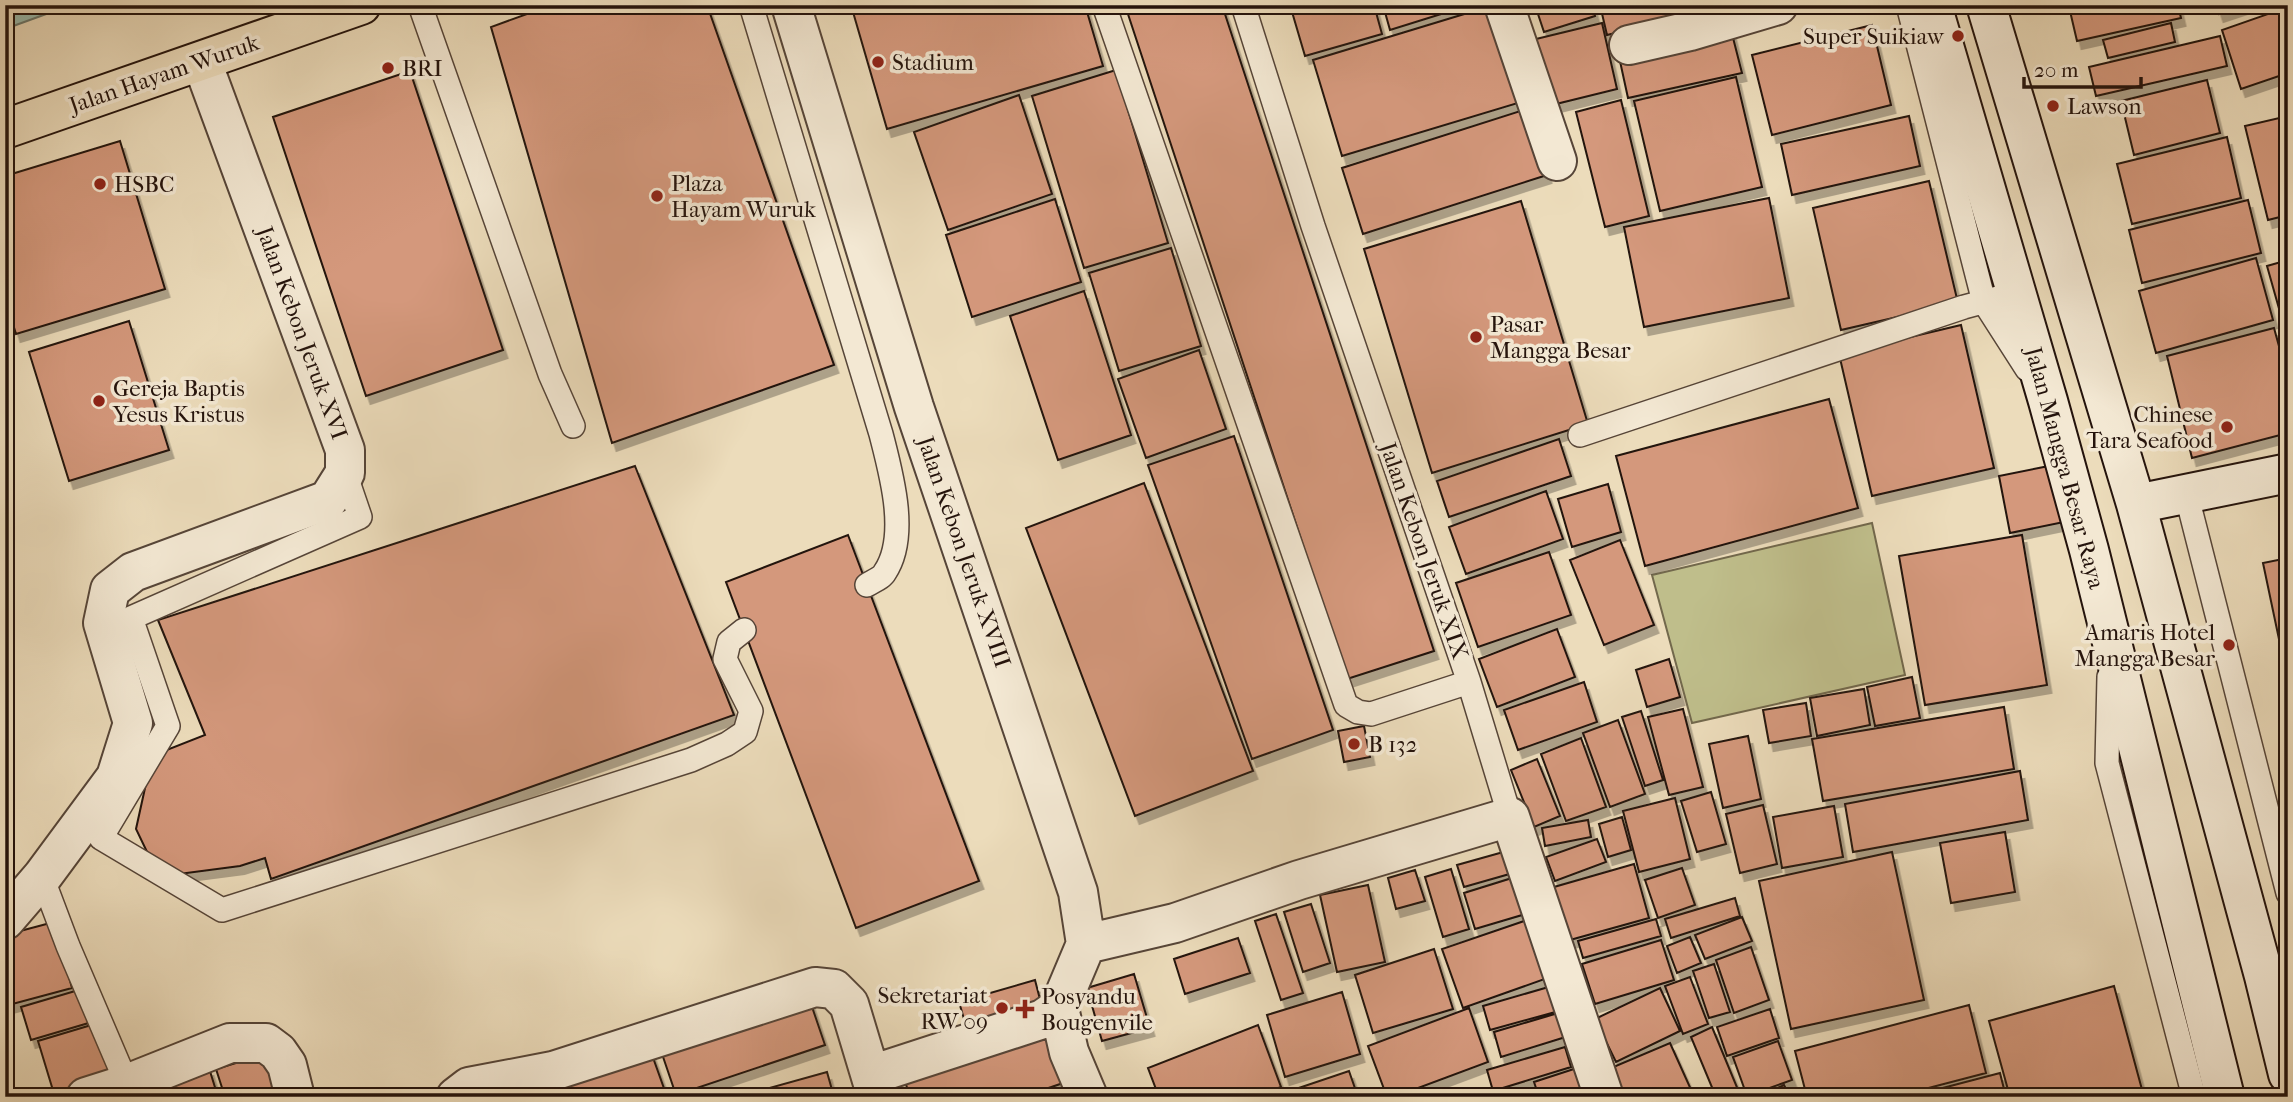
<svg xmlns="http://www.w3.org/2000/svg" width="2293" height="1102" font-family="'IM FELL French Canon',serif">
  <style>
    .green { fill: #bfbe8b; stroke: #72684c; stroke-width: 2 }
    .water { fill: #99bcae; stroke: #6a786d; stroke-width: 2 }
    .building { fill: #d4987b; stroke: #24130c; stroke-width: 2; filter: url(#shadow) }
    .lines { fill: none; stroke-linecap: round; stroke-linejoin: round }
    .lane-casing { stroke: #564538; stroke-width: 26 }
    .street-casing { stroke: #564538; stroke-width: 42 }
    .secondary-casing { stroke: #24130c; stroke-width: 42 }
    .primary-casing { stroke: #24130c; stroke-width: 42 }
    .lane { stroke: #f3e8d3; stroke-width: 23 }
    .street { stroke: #f3e8d3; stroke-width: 38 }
    .secondary { stroke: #f3e8d3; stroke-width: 38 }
    .primary { stroke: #ecdcbb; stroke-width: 38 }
    .poi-dot { fill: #8f2418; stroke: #f3e8d3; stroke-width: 2.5 }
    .labels { text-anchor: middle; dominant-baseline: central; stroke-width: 7; stroke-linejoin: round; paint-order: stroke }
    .poi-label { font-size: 23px; fill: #24130c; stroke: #f3e8d3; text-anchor: start }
    .street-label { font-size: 23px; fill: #24130c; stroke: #f3e8d3 }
  </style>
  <defs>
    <filter id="shadow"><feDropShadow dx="4.5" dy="8" stdDeviation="0" flood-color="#0004"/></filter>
  </defs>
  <rect width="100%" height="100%" fill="#ecdcbb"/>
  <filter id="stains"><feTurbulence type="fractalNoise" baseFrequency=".00286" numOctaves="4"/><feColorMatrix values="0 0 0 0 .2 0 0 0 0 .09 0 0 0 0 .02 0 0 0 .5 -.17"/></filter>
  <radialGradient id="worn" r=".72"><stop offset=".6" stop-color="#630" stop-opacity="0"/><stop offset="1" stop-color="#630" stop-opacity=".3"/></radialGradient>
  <path class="green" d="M1872 523 1905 675 1692 723 1652 575Z"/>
  <path class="water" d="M5 5H71L5 29Z"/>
  <path class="building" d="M552 5H707L834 365 612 443 491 27Z
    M877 5H1085L1103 66 887 129 853 12Z
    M1125 5H1222L1434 651 1347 679Z
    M1290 5H1374L1382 34 1305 56Z
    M1383 5H1470L1390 30Z
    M1494 5 1531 99 1342 156 1313 60Z
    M1535 5H1592L1595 16 1544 32Z
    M1600 5H1671L1674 19 1607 35Z
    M1679 5H1706L1680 11Z
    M2095 5H2178L2181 18 2077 41 2070 11Z
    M2216 5H2246L2219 14Z
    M2288 7V73L2241 89 2222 30Z
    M1602 23 1617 89 1552 105 1536 39Z
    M2171 23 2175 42 2108 58 2103 40Z
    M1872 25 1891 105 1772 135 1752 55Z
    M1730 26 1742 73 1628 98 1618 52Z
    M2220 36 2227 66 2096 96 2089 67Z
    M1116 70 1168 243 1084 268 1032 96Z
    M410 71 503 350 366 396 273 117Z
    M1736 77 1762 187 1660 211 1634 101Z
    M2207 80 2220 133 2134 155 2121 101Z
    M1019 95 1052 194 948 230 914 132Z
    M1621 100 1649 216 1605 227 1576 112Z
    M1527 109 1547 175 1363 234 1342 168Z
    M1909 116 1920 166 1792 195 1781 144Z
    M2288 116V215L2268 220 2245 126Z
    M2227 137 2241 198 2132 224 2117 164Z
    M120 141 165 289 16 334 5 298V176Z
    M1929 181 1958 303 1841 330 1813 208Z
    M1769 198 1789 298 1644 327 1624 227Z
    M1055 199 1081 282 972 317 946 235Z
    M2248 200 2261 253 2142 283 2129 230Z
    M1521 201 1588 424 1432 473 1364 249Z
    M1171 248 1201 346 1119 371 1089 273Z
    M2256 258 2273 320 2156 353 2139 291Z
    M2288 260V337H2287L2267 266Z
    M1084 291 1131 435 1058 460 1010 316Z
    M129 321 169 450 69 481 29 352Z
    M1961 325 1994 468 1872 496 1839 354Z
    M2274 328 2288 379V433L2192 458 2167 356Z
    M1199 350 1226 429 1146 458 1118 379Z
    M1829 399 1858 508 1645 566 1616 456Z
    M1234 436 1333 730 1252 759 1148 465Z
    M1559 439 1571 476 1449 517 1437 481Z
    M2054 465 2064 522 2010 533 1999 476Z
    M635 466 734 715 271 879 265 858 240 866 179 874 149 856 136 829 147 779 164 751 205 735 158 620Z
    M1144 483 1253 771 1135 816 1026 528Z
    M1608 484 1621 532 1572 547 1558 499Z
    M1546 491 1563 539 1466 574 1449 527Z
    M848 535 979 881 856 928 726 582Z
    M2022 535 2047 685 1925 705 1899 556Z
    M1620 540 1654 625 1604 645 1570 560Z
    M1549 552 1571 615 1478 647 1456 583Z
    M2288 558V682L2263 563Z
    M1557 629 1575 677 1497 707 1479 659Z
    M1669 659 1680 697 1647 707 1636 670Z
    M1912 677 1920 718 1875 726 1867 687Z
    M1584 682 1597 722 1518 750 1504 710Z
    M1864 689 1870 725 1817 736 1810 698Z
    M1806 703 1811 736 1769 743 1763 710Z
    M2004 707 2014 769 1823 801 1812 739Z
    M1683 709 1703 787 1669 795 1648 717Z
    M1641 711 1663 780 1645 786 1622 717Z
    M1618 720 1645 794 1610 807 1583 733Z
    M1364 726 1370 757 1344 762 1338 731Z
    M1748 736 1761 799 1723 808 1709 744Z
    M1581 738 1606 807 1566 821 1541 754Z
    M1537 759 1560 816 1534 827 1511 770Z
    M2020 771 2028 820 1853 852 1845 804Z
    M1711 792 1726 844 1697 852 1681 801Z
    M1675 798 1690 859 1639 872 1623 811Z
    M1763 805 1777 864 1740 873 1726 814Z
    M1834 806 1843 857 1782 868 1773 817Z
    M1622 817 1631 850 1608 857 1599 824Z
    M1588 820 1591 837 1545 846 1542 828Z
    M2005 832 2015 892 1951 903 1940 843Z
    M1597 839 1606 862 1555 881 1546 857Z
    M1514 849 1520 871 1464 887 1457 865Z
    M1892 852 1924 1000 1791 1029 1759 881Z
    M1634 864 1649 918 1570 940 1554 887Z
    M1682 868 1695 905 1658 918 1645 880Z
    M1451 869 1469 929 1443 937 1425 877Z
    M1415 870 1425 901 1396 909 1388 878Z
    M1528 873 1539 910 1475 929 1464 893Z
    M1368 885 1385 962 1337 972 1320 895Z
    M1735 898 1740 916 1671 938 1665 919Z
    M1311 904 1330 963 1303 972 1284 912Z
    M1276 914 1303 993 1281 1000 1255 921Z
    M1536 917 1556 975 1463 1008 1442 949Z
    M1742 917 1752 941 1705 959 1695 935Z
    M1656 919 1661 936 1583 958 1578 941Z
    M54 922 72 988 5 1006V935Z
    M1690 937 1701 963 1677 973 1667 946Z
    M1238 938 1250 973 1185 994 1174 959Z
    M1661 940 1674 980 1595 1004 1582 964Z
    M1751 947 1769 1000 1734 1013 1716 960Z
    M1434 949 1453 1009 1373 1033 1355 975Z
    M1714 964 1730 1012 1709 1018 1693 971Z
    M1134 974 1150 1028 1102 1041 1087 988Z
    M1690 977 1708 1024 1683 1034 1665 986Z
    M1035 980 1044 1015 969 1036 959 1002Z
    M1552 986 1559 1011 1490 1030 1483 1006Z
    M2114 986 2144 1097H2010L1989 1021Z
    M1660 988 1680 1031 1616 1062 1595 1019Z
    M82 989 92 1022 31 1040 21 1007Z
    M1342 992 1360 1054 1285 1077 1267 1015Z
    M809 998 825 1045 676 1095 660 1048Z
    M1969 1005 1986 1073 1894 1097H1807L1795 1051Z
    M1469 1008 1488 1062 1394 1097H1387L1368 1046Z
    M1770 1009 1779 1038 1727 1056 1717 1027Z
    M1565 1011 1572 1035 1501 1057 1494 1032Z
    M98 1023 116 1078 55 1097 38 1041Z
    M1050 1023 1069 1081 1022 1097H910L902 1072Z
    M1258 1025 1281 1087 1255 1097H1159L1148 1068Z
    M1712 1027 1741 1097H1716L1691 1037Z
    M1778 1041 1792 1080 1747 1096 1733 1057Z
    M1670 1043 1693 1094 1687 1097H1624L1611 1068Z
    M1565 1047 1571 1067 1493 1091 1487 1070Z
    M651 1052 666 1094 658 1097H520Z
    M269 1053 281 1097H225L216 1069Z
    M1580 1067 1589 1097H1539L1534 1082Z
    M209 1068 218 1097H150L148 1087Z
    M1349 1071 1358 1097H1272Z
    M827 1072 834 1097H737Z
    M2000 1073 2006 1097H1937L1935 1090Z
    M1784 1085 1790 1097H1758Z
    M1062 1088 1065 1097H1038Z
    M1448 1089 1451 1097H1424Z"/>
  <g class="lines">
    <defs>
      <path id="lane" d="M420 5 550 374 573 426
        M751 5 881 434C891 473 909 536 885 572 882 578 873 581 867 585
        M1104 5 1346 705 1358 712 1371 714 1469 682
        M1243 5 1313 226 1469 682 1510 817
        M1908 5 1984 302 2027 369
        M1580 435 1964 307 2016 293
        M345 473 360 517 131 618 168 726 101 838 222 910 691 760 727 744 745 732 751 711 725 659 729 642 744 630
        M2186 493 2288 893
        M2109 677 2107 763 2194 1097
        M42 877 68 946 127 1084"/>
      <path id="street" d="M791 5 914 407 1078 892 1086 944 1059 1008 1069 1052 1088 1097
        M1504 5 1557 161
        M1629 45 1690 31 1778 5
        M5 920 42 877 116 777 133 723 103 623 110 590 133 572 328 500 345 473V450L202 62
        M1086 944 1175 923 1299 880 1510 817 1604 1097
        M871 1075 1043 1019 1059 1008
        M86 1097 127 1084 230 1043H266L278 1052 287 1065 295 1097
        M456 1097 469 1087 553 1071 815 987 834 989 849 1004 877 1097"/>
      <path id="secondary" d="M1932 5 2048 401 2089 550 2225 1097
        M1986 5 2136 504 2264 976 2288 1074
        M2136 504 2288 473"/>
      <path id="primary" d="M5 129 361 5"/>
    </defs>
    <use href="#lane" class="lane-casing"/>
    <use href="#street" class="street-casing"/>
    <use href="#secondary" class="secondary-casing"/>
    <use href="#primary" class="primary-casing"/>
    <use href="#lane" class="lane"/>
    <use href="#street" class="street"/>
    <use href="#secondary" class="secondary"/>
    <use href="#primary" class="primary"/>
  </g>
  <g class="poi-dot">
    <circle cx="1958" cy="36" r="7"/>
    <circle cx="878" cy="62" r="7"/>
    <circle cx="388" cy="68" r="7"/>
    <circle cx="2053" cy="106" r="7"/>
    <circle cx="100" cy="184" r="7"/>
    <circle cx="657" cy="196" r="7"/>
    <circle cx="1476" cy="337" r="7"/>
    <circle cx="99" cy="401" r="7"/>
    <circle cx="2227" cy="427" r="7"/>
    <circle cx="2229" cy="645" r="7"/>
    <circle cx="1354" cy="744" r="7"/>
    <circle cx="1002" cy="1008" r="7"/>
    <path d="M1021.5 998.5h7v7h7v7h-7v7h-7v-7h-7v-7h7z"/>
  </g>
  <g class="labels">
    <g class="poi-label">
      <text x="1944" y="36" text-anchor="end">Super Suikiaw</text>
      <text x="892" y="62">Stadium</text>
      <text x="402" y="68">BRI</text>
      <text x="2067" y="106">Lawson</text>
      <text x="671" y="183">Plaza<tspan x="671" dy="26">Hayam Wuruk</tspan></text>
      <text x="114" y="184">HSBC</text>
      <text x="1490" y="324">Pasar<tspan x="1490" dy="26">Mangga Besar</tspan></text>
      <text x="113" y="388">Gereja Baptis<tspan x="113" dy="26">Yesus Kristus</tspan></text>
      <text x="2213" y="414" text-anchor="end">Chinese<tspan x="2213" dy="26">Tara Seafood</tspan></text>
      <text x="2215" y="632" text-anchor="end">Amaris Hotel<tspan x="2215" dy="26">Mangga Besar</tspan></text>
      <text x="1368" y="744">B 132</text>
      <text x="988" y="995" text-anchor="end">Sekretariat<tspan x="988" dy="26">RW 09</tspan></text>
      <text x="1041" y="996">Posyandu<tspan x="1041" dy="26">Bougenvile</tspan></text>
    </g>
    <g class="street-label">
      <text transform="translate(164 74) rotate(-19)">Jalan Hayam Wuruk</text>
      <text transform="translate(302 333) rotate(70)">Jalan Kebon Jeruk XVI</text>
      <text transform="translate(2065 468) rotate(75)">Jalan Mangga Besar Raya</text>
      <text transform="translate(1424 551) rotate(71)">Jalan Kebon Jeruk XIX</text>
      <text transform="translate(964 552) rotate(71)">Jalan Kebon Jeruk XVIII</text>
    </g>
  </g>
  <rect width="2293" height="1102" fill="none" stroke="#ecdcbb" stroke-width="28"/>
  <rect x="7" y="7" width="2279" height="1088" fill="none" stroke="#24130c" stroke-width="3.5"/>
  <rect x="14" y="14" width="2265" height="1074" fill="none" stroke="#24130c" stroke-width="2"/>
  <path d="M2024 77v10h117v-10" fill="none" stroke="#24130c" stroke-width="3.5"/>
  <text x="2034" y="77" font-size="21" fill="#24130c" stroke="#f3e8d3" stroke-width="5" paint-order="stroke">20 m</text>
  <rect width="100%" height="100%" filter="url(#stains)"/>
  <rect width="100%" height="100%" fill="url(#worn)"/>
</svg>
